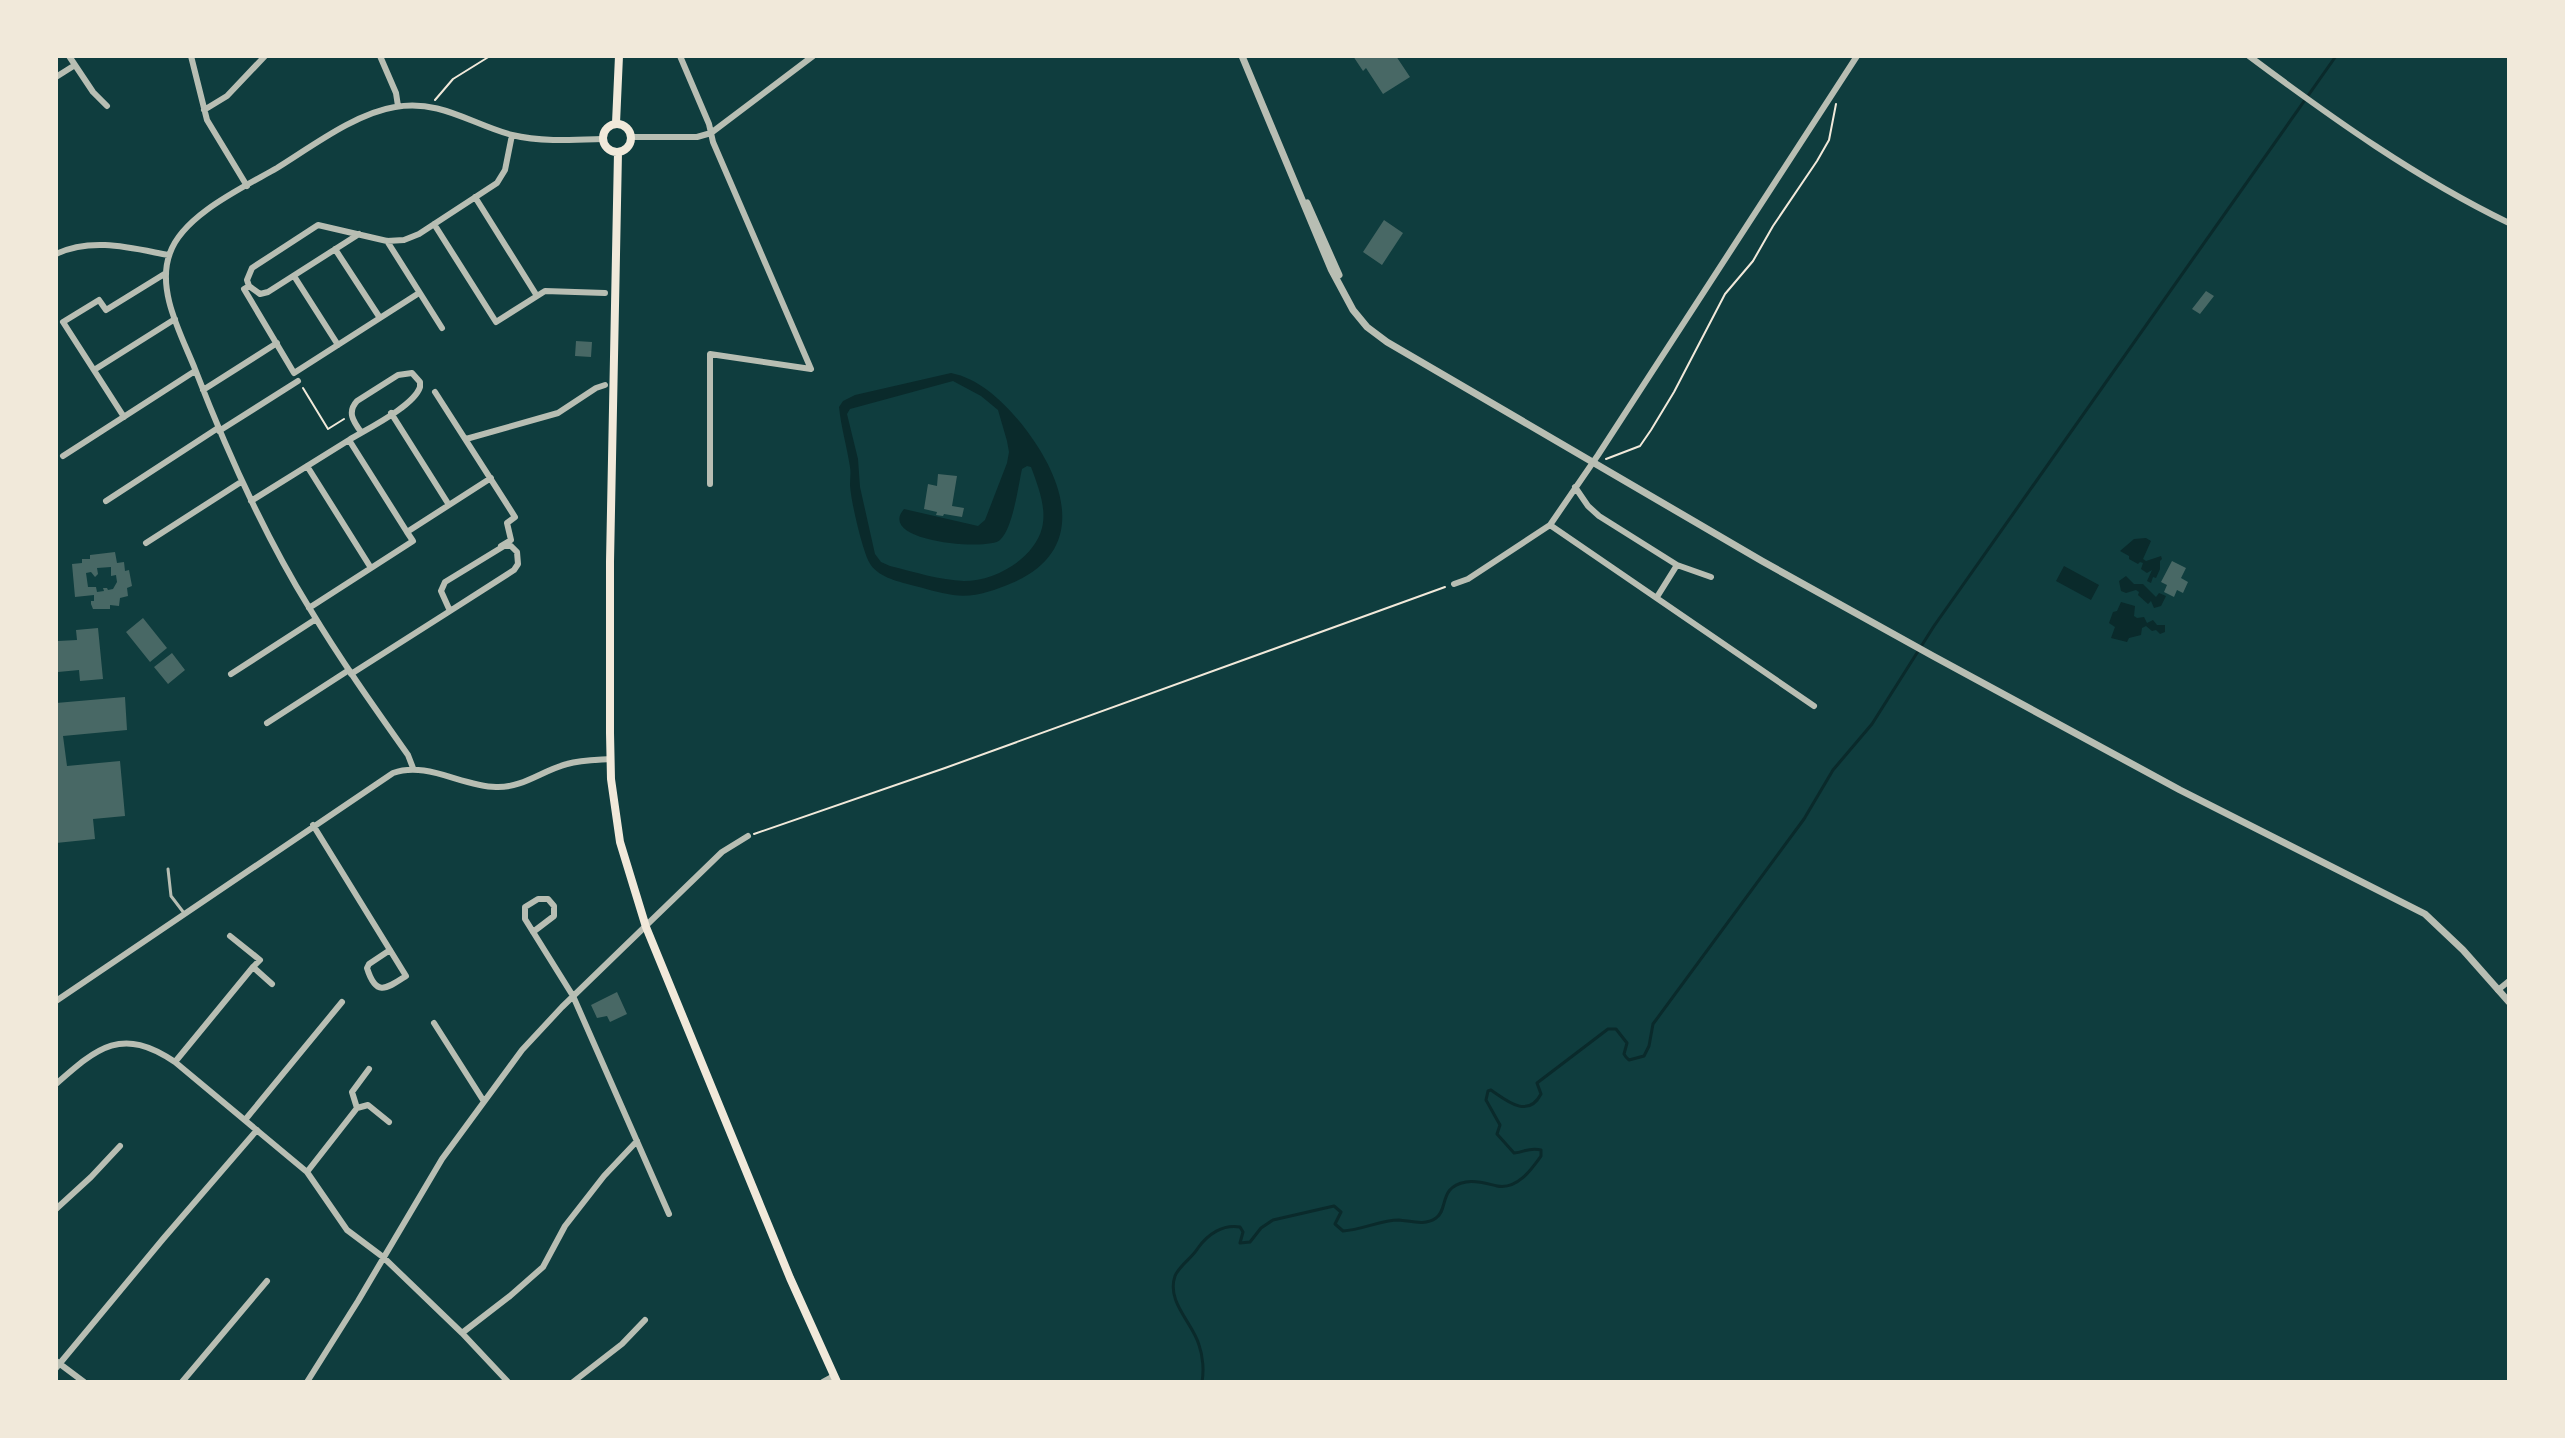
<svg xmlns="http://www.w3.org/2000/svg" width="2565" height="1438" font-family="'Asap Condensed',sans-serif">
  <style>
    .water { fill: #0a2a2b; fill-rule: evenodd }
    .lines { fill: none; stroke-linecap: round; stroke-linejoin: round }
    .stream { stroke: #0a2a2b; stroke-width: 3 }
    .building { fill: #486865; fill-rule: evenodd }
    .path { stroke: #f1e9da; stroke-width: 2 }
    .service { stroke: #b8beb3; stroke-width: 3 }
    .minor { stroke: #b8beb3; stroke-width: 6 }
    .tertiary { stroke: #b8beb3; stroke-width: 7 }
    .secondary { stroke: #f1e9da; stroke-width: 8 }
  </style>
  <rect width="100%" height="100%" fill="#0f3d3e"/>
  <path class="water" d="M951 373C982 379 1008 406 1027 431 1066 483 1087 551 1012 583 993 591 974 598 953 595 939 593 924 588 911 585 897 581 877 577 869 562 862 548 851 502 850 485 850 479 851 473 850 467 847 447 841 427 839 407L843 401 855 395ZM953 381 981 396 998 410 1007 441 1009 452 1007 463 985 520 978 526 904 509C875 542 990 551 1000 540 1013 528 1018 487 1022 469L1027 466 1031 467C1038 486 1047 508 1042 528 1034 559 995 581 964 581 940 580 914 572 890 566L881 562 875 554 860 487 858 459 847 414 850 409Z
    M2146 538 2151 541 2143 559 2146 561 2161 556 2162 559 2160 561V569L2156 578 2153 577 2151 583 2147 581 2152 570 2147 573 2141 569 2143 563 2140 562 2138 564 2129 559V556L2120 551 2134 539Z
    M2064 566 2099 585 2091 600 2056 581Z
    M2126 576 2134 584H2143L2156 597 2159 593 2166 596 2161 606 2154 608 2151 601 2148 604 2138 595 2139 592 2136 590 2126 593 2121 591 2119 581Z
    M2121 602 2135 606 2134 616 2137 618 2144 617 2147 623 2153 620 2157 625H2165V632L2160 634 2156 630 2152 631 2146 626 2142 628 2141 635 2129 638 2127 642 2111 638 2115 627 2109 623 2113 612 2117 611Z"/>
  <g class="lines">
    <path class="stream" d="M1202 1382C1204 1371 1203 1356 1199 1345 1193 1323 1166 1302 1175 1276 1179 1266 1192 1258 1198 1248 1208 1234 1223 1224 1240 1227L1243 1232 1240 1243 1250 1242 1261 1228 1273 1220 1334 1206 1341 1212 1335 1224 1343 1231C1362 1230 1381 1220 1399 1220 1411 1221 1425 1226 1436 1218 1449 1209 1438 1187 1466 1182 1477 1180 1488 1184 1497 1186 1517 1190 1531 1170 1541 1156V1150C1529 1147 1525 1152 1514 1153L1497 1134 1500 1125 1486 1100 1488 1091 1491 1090C1507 1101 1528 1119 1541 1094L1537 1083 1608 1029H1616L1627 1043 1624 1054 1626 1057 1629 1060 1644 1056 1649 1046 1653 1024 1804 819 1833 770 1872 724 1934 626 2336 56"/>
  </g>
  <path class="building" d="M1353 56H1396L1410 77 1383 94 1366 68 1363 71Z
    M1384 220 1403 233 1382 265 1363 252Z
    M2206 291 2214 296 2200 314 2192 309Z
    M576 341 592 342 591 357 575 356Z
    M938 474 957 476 952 506 964 508 962 517 944 514 943 516 936 515 937 512 924 509 928 484 937 486Z
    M115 552 117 563 124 562 125 571 129 570 132 586 127 588 128 596 120 598 119 606 110 605V609H93L91 604V601H94V595L75 597 72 564 82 563V559H90V555ZM111 567V576L116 575 117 582 113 589 108 590 107 588H103L104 591 97 592 96 587H88L86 573 91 572 95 577 98 574 97 568Z
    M2172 561 2186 568 2181 578 2188 582 2183 593 2177 590 2174 597 2164 592 2167 585 2161 582Z
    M143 618 167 648 150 662 126 632Z
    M98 628 103 679 80 681 79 670 58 672 56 675 58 641 77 640 76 630Z
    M172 653 185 670 168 684 154 667Z
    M125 697 127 730 63 736 67 766 120 761 125 816 93 819 95 839 56 843V703Z
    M617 992 627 1014 610 1022 607 1016 597 1018 591 1005Z"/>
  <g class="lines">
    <path class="path" d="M435 100 453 79 490 56
      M303 388 328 429 344 419
      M1606 459 1640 446 1651 430 1674 392 1725 294 1753 261 1773 226 1817 161 1829 140 1836 104
      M754 834 945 768 1445 587"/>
    <path class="service" d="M168 869 171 896 184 913"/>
    <path class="minor" d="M191 56 207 120 247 186
      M380 56 396 93 398 106
      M680 56 709 124 713 142 811 369 710 354V484
      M2249 56C2332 118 2416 178 2509 223
      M75 65 93 92 107 106
      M56 77 75 65 69 56
      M204 110 227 96 265 56
      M631 137H697L711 133 813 56
      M475 197 537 296
      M434 224 496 322 545 291 605 293
      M387 241 442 328
      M335 249 380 318
      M56 254C92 237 131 248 168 255
      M294 276 338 345
      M249 286 260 294 268 292 359 234
      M419 293 294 373 244 289 249 286 247 280 252 268 318 225 387 241 404 240 419 234 497 183 505 170 512 135
      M94 370 175 319
      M203 390 277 343
      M435 392 515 517 507 523 511 540 501 546
      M391 413 449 505
      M124 417 63 322 99 300 106 310 166 273
      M219 431 298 381
      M466 439 558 413 596 388 605 385
      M349 440 407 532
      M63 456 195 371
      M307 466 371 568
      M1575 487 1588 506 1599 516 1677 565 1711 577
      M106 501 218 428
      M251 501 349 440C367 429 414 406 420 387V382L412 373 398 375 357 401C347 412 353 421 361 432
      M1550 525 1814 706
      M146 543 241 482
      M504 546H511L517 552 518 564 514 570 450 611 441 591 445 582Z
      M1454 584 1468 579 1550 525 1598 455 1857 56
      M1657 597 1677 565
      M309 608 413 541 407 532 491 478
      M231 674 316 619
      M351 674 450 611
      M267 723 349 670
      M413 768 408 755C374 707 340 659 310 609 263 533 227 452 195 369 181 334 156 290 170 253 183 215 244 187 277 168 311 147 356 113 395 107 440 99 471 124 512 135 540 142 574 140 602 139
      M313 825 406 976C386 989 376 997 367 968L369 964 390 950
      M533 932 554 916V906L548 899H538L525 907V919L573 996 669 1214
      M230 936 260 960 253 967
      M2498 990 2509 981
      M56 1001 393 773C427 761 461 786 496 787 523 788 543 770 567 764 581 760 597 760 611 759
      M434 1023 483 1100
      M175 1062 253 967 272 984
      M56 1084C98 1047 122 1026 175 1062L307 1172 347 1230 383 1257 462 1333 508 1382
      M357 1108 352 1092 369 1069
      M245 1120 342 1002
      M307 1172 357 1108 368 1105 389 1122
      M56 1209 91 1177 120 1146
      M462 1333 510 1296 543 1267 565 1226 604 1176 637 1141
      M56 1361 84 1382
      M56 1368 163 1239 257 1130
      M182 1382 267 1281
      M307 1382 358 1301 442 1159 522 1050 562 1007 722 852 748 836
      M573 1382 622 1344 645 1320
      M823 1382 834 1376"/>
    <path class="tertiary" d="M1242 56 1331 269 1353 310 1367 327 1387 342 1762 561 1933 656 2180 790 2425 914 2463 950 2509 1002
      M1307 203 1339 275"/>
    <path class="secondary" d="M616 123 619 56
      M603 138a14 14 0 1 1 28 0a14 14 0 1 1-28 0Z
      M618 152 610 562V733L611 779 620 842 646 927 790 1278 837 1382"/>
  </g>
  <rect width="2565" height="1438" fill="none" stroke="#f1e9da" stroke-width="116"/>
</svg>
